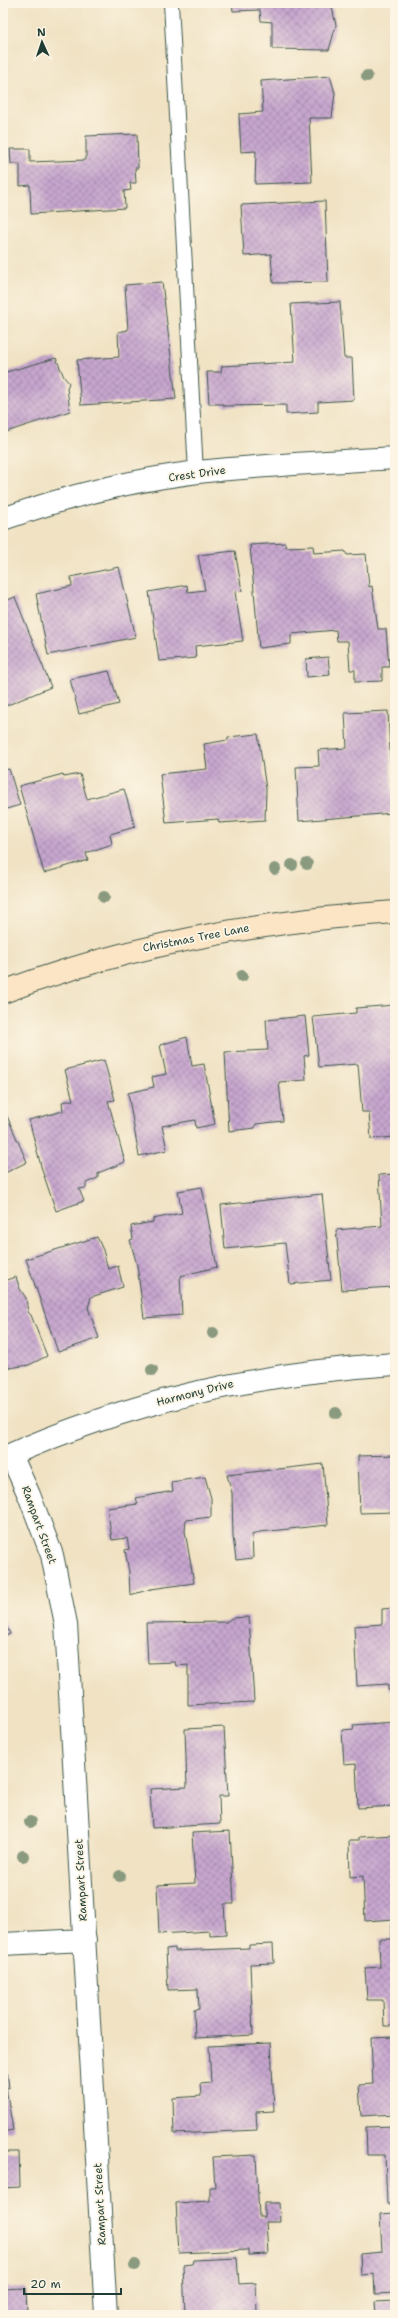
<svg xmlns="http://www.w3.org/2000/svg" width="398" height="2318" font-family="'Shantell Sans',sans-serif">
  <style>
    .building { fill: url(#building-cross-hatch) }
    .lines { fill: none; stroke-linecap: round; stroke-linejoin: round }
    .lane-casing { stroke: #3e5649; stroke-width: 16 }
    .street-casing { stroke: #3e5649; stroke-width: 24 }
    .secondary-casing { stroke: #3e5649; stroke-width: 24 }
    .lane { stroke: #fff; stroke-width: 14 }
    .street { stroke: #fff; stroke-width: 22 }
    .secondary { stroke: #fce5c4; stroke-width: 22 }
    .tree { fill: #8a9a7f }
    .labels { text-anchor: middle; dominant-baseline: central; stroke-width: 3.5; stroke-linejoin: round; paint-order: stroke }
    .street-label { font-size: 11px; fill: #1f3d34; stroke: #fcf5e5 }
  </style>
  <defs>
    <pattern id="building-cross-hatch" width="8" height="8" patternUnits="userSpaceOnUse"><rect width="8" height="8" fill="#c7a6cf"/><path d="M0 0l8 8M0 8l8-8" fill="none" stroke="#a188a9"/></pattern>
  </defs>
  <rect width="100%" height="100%" fill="#fcf5e5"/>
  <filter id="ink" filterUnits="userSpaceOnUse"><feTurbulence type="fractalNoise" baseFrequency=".025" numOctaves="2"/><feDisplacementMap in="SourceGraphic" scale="8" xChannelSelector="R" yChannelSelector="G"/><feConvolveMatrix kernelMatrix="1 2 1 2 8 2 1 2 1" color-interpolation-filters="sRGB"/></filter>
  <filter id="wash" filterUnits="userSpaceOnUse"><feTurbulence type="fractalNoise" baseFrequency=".012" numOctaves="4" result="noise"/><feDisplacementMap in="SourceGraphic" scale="16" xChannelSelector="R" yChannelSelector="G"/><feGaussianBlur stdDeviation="0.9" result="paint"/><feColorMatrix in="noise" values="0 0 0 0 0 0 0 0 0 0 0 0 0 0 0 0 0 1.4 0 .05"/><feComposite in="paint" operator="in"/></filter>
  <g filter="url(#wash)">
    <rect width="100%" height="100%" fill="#f0e2c3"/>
    <g id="blocks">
      <path class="building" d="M232 3H331L336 25 329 50 272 49V22L261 21 260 10 233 11Z
        M330 76 335 93 332 118H309L312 182 255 184 256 151 241 152 239 114 263 112 261 81Z
        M137 134 138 168H135L136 183H130L131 190 124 191 125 208 31 214 30 185 20 186V164H11L10 149H30V162L86 160V136Z
        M325 201 328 282 273 283 271 254 244 256 241 205Z
        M162 282 176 399 81 405 77 360 119 357 118 332 128 330 125 285Z
        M340 302 344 358H352L354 400 318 402V412L286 414V405L224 406 223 404H209L207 372H221L222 366 295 362 291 304Z
        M56 358 64 377 69 383 67 388 70 411 3 433V373Z
        M285 543 286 547 313 546 314 553 345 551 347 555 366 554 369 587 372 586 378 629H386L389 667H382V681L355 682V670H350L348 641H337L336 630 291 634V644L259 648 250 545Z
        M235 551 242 591 235 592 243 641 195 646 196 658 159 661 149 592 187 585 188 592 205 590 198 555Z
        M119 567 136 637 48 655 36 594 72 586 71 577Z
        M15 597 51 687 3 707V602Z
        M328 657 330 675 307 677 306 659Z
        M109 671 119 704 79 714 70 679Z
        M388 711 393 813 299 821 296 767 319 766 318 750 347 748 345 713Z
        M258 734 266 789 265 820 219 823 218 819 166 823 160 774 207 769 204 744 228 740V737Z
        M9 769 20 805 3 810V770Z
        M63 774 64 777 80 774 87 799 124 789 135 827 110 834 112 844 86 853 88 860 44 873 19 786Z
        M395 1005V1137L371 1139 369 1112H362L358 1064 319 1067 313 1017 356 1013V1008Z
        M305 1016 309 1055 304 1056 306 1080 279 1082 283 1121 256 1124 255 1128 229 1131 225 1052 268 1050 266 1020Z
        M187 1037 192 1066 204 1064 215 1124 196 1128 195 1120 162 1126 167 1150 139 1156 128 1093 154 1087 152 1077 166 1074 160 1045Z
        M104 1060 115 1100 108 1101 125 1162 98 1173V1178L86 1183V1188L79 1189 84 1201 56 1211 42 1170 29 1120 63 1111 62 1102 73 1100 65 1070Z
        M3 1107 27 1162 3 1174Z
        M395 1174V1281H392L393 1287 342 1290 336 1230 382 1226 379 1175Z
        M202 1187 217 1267 180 1276 182 1315 144 1318 137 1265 130 1240 133 1239 131 1226 153 1222V1219L182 1213 178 1191Z
        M322 1194 331 1280 290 1284 285 1243 225 1249 221 1205Z
        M97 1237 103 1250 108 1269 118 1266 123 1287 91 1297 88 1308 99 1338 58 1352 26 1259Z
        M16 1277 20 1289 26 1298 28 1312 31 1315 47 1356 29 1365 9 1368 3 1352V1281Z
        M395 1455V1512L360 1513 358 1456Z
        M323 1464 328 1525 260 1532 252 1535 253 1558 236 1560 233 1536 232 1493 227 1475Z
        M205 1477 211 1498V1517L186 1520 185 1531 194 1583 151 1589 130 1595 129 1572 125 1550 129 1549 127 1538 112 1540 107 1508 138 1504 136 1498 173 1491 171 1482Z
        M395 1608V1692L394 1690H388V1684L357 1686 354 1626 382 1624V1609Z
        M249 1617 254 1702 188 1705V1665L176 1666 175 1662 148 1663 146 1623 226 1622 232 1618Z
        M3 1619 10 1634 3 1637Z
        M395 1722V1806L358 1808 356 1764 344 1765 342 1730 354 1729 353 1725Z
        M224 1727 228 1796H219L220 1824 152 1828 150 1789 187 1787 185 1729Z
        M230 1831 234 1904H224L226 1935 210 1936V1931L159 1934 157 1885 195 1883 192 1833Z
        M395 1835V1919L365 1921 363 1876 350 1877 349 1840H359V1837Z
        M395 1923V2026H384L383 2000H367L365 1968 380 1967 379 1939H392V1924Z
        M273 1944 274 1963 250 1964 253 2035 195 2038 194 2010 199 2009 198 1989 168 1990 166 1949 175 1948V1951L249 1948V1945Z
        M395 2037V2114L361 2116 359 2085 373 2084 371 2038Z
        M271 2043 274 2111 256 2112 257 2130 174 2134 173 2098 201 2096 200 2084 211 2083 209 2046Z
        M3 2061H6L9 2088H6L13 2130 3 2132Z
        M395 2126V2204H387L385 2155H367L366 2127Z
        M3 2152H19L20 2187 3 2188Z
        M256 2155 259 2217H264V2203H279L280 2222H266L268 2254 248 2255V2250L179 2253 176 2203 210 2201V2187H215L213 2157Z
        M395 2213V2293L375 2294 374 2274 361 2275 360 2254 382 2252 380 2214Z
        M237 2258 239 2284 256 2283 257 2314 185 2315 183 2265 193 2264 194 2260Z
        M26 2288 27 2315H3V2289Z
        M395 2301V2315H376L375 2302Z"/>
    </g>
  </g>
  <g filter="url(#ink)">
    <use href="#blocks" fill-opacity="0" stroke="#3e5649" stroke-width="1"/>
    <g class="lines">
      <defs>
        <path id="lane" d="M171 3 196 473"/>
        <path id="street" d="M3 519C65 497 132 480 198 472 263 465 329 462 395 458
          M11 1455 29 1495 52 1555 66 1624 106 2315
          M3 1458C129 1401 257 1373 395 1364
          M3 1944 85 1940"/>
        <path id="secondary" d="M3 992C129 945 261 921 395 912"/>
      </defs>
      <use href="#lane" class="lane-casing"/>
      <use href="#street" class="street-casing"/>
      <use href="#secondary" class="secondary-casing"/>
      <use href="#lane" class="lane"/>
      <use href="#street" class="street"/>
      <use href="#secondary" class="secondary"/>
    </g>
    <g class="tree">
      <circle cx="367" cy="76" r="6"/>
      <circle cx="307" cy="864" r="6"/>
      <circle cx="292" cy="865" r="6"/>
      <circle cx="275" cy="869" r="6"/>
      <circle cx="104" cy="897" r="6"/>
      <circle cx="242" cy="976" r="6"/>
      <circle cx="213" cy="1333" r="6"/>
      <circle cx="152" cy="1370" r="6"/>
      <circle cx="336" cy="1413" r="6"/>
      <circle cx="30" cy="1822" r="6"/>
      <circle cx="23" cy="1856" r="6"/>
      <circle cx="120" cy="1876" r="6"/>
      <circle cx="135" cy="2265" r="6"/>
    </g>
  </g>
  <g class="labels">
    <g class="street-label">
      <text transform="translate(197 474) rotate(-8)">Crest Drive</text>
      <text transform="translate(196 938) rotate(-11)">Christmas Tree Lane</text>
      <text transform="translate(195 1393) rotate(-14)">Harmony Drive</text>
      <text transform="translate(39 1525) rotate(70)">Rampart Street</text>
      <text transform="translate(81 1880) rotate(-93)">Rampart Street</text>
      <text transform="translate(100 2204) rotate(-93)">Rampart Street</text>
    </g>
  </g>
  <rect width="398" height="2318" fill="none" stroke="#fcf5e5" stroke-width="16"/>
  <g transform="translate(42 42) rotate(357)" stroke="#fcf5e5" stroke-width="3" paint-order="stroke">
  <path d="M0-3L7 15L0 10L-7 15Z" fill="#1f3d34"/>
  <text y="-6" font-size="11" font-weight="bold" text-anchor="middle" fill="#1f3d34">N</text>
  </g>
  <path d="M24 2288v6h97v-6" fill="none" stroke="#1f3d34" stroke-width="2"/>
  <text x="30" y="2288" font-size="12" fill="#1f3d34" stroke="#fcf5e5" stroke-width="3" paint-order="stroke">20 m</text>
</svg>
